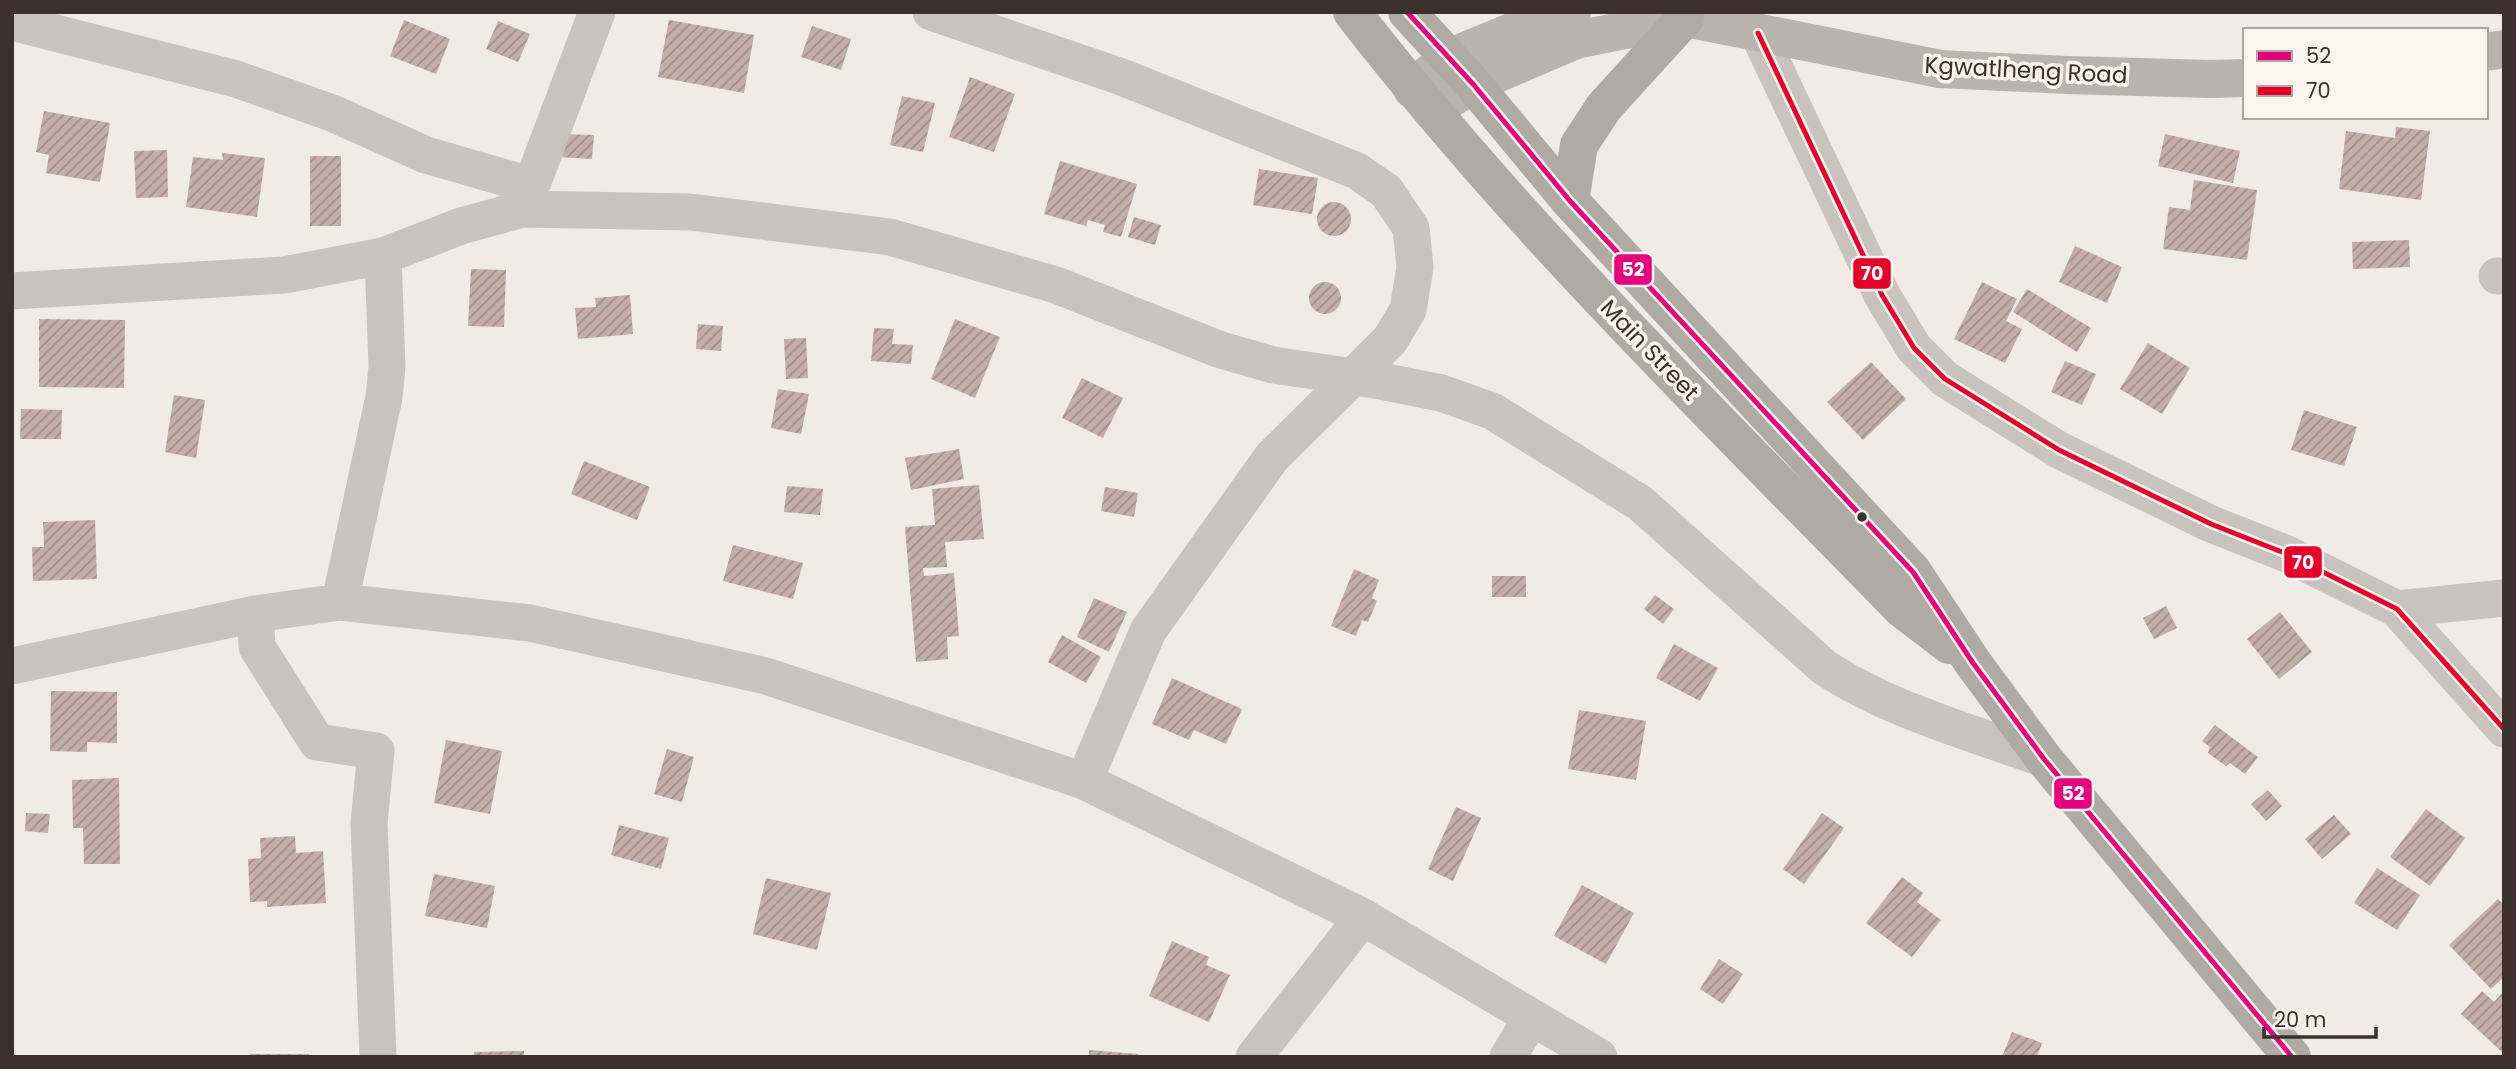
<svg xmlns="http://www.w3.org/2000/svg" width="2516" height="1069" font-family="Poppins,sans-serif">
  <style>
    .building { fill: url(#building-hatch) }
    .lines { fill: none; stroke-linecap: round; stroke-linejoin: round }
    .street { stroke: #c9c3be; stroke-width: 37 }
    .secondary { stroke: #bab3ae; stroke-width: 38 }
    .highway { stroke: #afaaa4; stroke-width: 38 }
    .bus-1-casing { stroke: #fbf5ee; stroke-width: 10 }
    .bus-2-casing { stroke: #fbf5ee; stroke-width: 10 }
    .bus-1 { stroke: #e5007d; stroke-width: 5 }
    .bus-2 { stroke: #e4002b; stroke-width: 5 }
    .bus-dot { fill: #3b302b; stroke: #fbf5ee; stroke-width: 2.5 }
    .labels { text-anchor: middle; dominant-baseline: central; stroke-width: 7; stroke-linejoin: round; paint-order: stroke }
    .street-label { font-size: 23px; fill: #3b302b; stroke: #fbf5ee }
    .line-badge { stroke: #fbf5ee; stroke-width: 2.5 }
    .badge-label { font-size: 19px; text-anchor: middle; font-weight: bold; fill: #fff }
  </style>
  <defs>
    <pattern id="building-hatch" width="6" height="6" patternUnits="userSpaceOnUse" patternTransform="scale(1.75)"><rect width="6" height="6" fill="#c3afa7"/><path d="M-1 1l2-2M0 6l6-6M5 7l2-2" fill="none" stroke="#a08f88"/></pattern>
  </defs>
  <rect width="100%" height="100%" fill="#f0ebe5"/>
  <path class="building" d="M404 20 450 39 436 74 390 56Z
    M669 20 754 35 744 93 658 77Z
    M498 21 530 34 518 62 486 49Z
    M812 26 851 39 841 70 801 57Z
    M970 77 1015 94 994 152 949 137Z
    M902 96 935 103 923 152 890 145Z
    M44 111 110 123 100 182 46 173 49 155 36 152Z
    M2396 127 2430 131 2421 200 2339 189 2346 131 2395 138Z
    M563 134 594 135 592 159 556 157Z
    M2165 134 2240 151 2233 183 2158 166Z
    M167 150 168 197 136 198 134 151Z
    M222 153 265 158 257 217 186 207 193 157 223 160Z
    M310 156H341V226H310Z
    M1060 161 1137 184 1121 237 1103 232 1105 225 1088 220 1086 226 1044 214Z
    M1259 169 1318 178 1312 214 1253 205Z
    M2194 180 2257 190 2247 260 2163 249 2169 207 2190 210Z
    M1317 219a17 17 0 1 1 34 0a17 17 0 1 1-34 0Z
    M1134 217 1161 225 1155 245 1128 237Z
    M2409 240 2410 267 2353 269 2352 242Z
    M2075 246 2122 267 2107 303 2059 282Z
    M471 269 506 270 504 327 468 326Z
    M1982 282 2017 299 2006 321 2022 329 2005 363 1954 339Z
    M1309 298a16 16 0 1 1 32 0a16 16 0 1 1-32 0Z
    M2027 289 2091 328 2077 352 2013 312Z
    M630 295 633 334 578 339 575 308 596 307 595 298Z
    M39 319 125 320 124 388 39 387Z
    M955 319 1000 337 975 398 931 379Z
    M698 324 723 326 721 351 696 349Z
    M874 328 894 329 892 344 913 345 911 364 871 361Z
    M806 338 808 378 786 379 784 339Z
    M2148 343 2190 368 2162 414 2120 389Z
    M2065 361 2096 374 2082 405 2051 392Z
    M1871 362 1906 399 1863 440 1827 402Z
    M1082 378 1123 398 1103 438 1062 418Z
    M778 389 809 394 801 434 771 428Z
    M174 395 205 400 196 458 165 452Z
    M21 409 62 410 61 439H20Z
    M2304 410 2357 427 2344 466 2291 450Z
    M959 449 964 479 911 490 905 458Z
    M584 461 650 487 637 520 571 494Z
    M979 485 984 539 945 542 947 567 923 568 924 576 954 573 959 636 947 637 948 659 916 662 905 527 935 525 932 489Z
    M787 486 823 489 820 515 784 512Z
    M1105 487 1138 493 1134 517 1101 511Z
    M95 520 97 579 33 581 32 547H44L43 522Z
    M733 545 803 563 793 599 723 581Z
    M1354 569 1379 580 1372 598 1377 601 1368 622 1362 620 1356 636 1331 626Z
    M1492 576H1526V597H1492Z
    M1655 595 1674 609 1663 624 1644 609Z
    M1094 598 1127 612 1109 652 1077 637Z
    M2166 606 2177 628 2154 639 2143 618Z
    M2280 612 2312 652 2279 679 2247 639Z
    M1062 635 1101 657 1086 683 1048 662Z
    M1674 644 1718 668 1700 701 1656 678Z
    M1172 678 1242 709 1226 744 1194 730 1189 740 1152 724Z
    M51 691 117 692V743L87 742V752L50 751Z
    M1579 710 1646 721 1636 780 1568 769Z
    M2215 725 2258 757 2245 774 2230 763 2226 766 2208 753 2210 747 2202 741Z
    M446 740 502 751 490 814 434 803Z
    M667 749 694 757 682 802 654 794Z
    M119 778 120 864H84L83 828H73L72 780Z
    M2268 790 2282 806 2266 821 2251 804Z
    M1456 807 1481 818 1453 881 1428 869Z
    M2426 809 2465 838 2430 886 2390 857Z
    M26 813 50 814 48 833 25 831Z
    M1822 813 1844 828 1804 884 1783 869Z
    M2334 815 2351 834 2322 859 2305 839Z
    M619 825 669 838 661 869 611 855Z
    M295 836 296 853 323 851 326 903 267 907V901L250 902 248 859 261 858 260 838Z
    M2377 868 2420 895 2397 930 2354 903Z
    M434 874 495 886 487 928 425 916Z
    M1902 877 1923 893 1917 902 1941 920 1912 957 1866 923Z
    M766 878 831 893 817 950 753 934Z
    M1582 885 1634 913 1606 964 1554 936Z
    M2498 899 2504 905V977L2491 989 2449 945Z
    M1172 941 1209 957 1206 965 1230 975 1209 1022 1149 996Z
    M1719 959 1743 974 1723 1004 1700 989Z
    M2482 991 2494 1002 2504 991V1054L2461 1014Z
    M2012 1032 2042 1043 2037 1057H2002Z
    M1089 1050 1138 1054V1057H1089Z
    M524 1051V1057H474V1052Z
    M250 1054H309V1057H250Z"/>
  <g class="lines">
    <path class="street" d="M931 12 1119 76 1357 171 1386 191 1411 228 1415 267 1408 310 1390 340 1272 457 1148 631 1084 781
      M12 22 236 79 332 113 426 155 530 185
      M1758 33 1882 295 1914 348 1945 379 2059 450 2211 524 2287 554 2397 609 2504 729
      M523 208 597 12
      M2497 276H2504
      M12 291 284 275 383 256 461 226 523 209 690 212 890 237 1056 285 1218 349 1273 365 1381 381 1441 393 1492 411 1640 503 1824 667C1886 709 1973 733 2044 759
      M340 602 384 397 387 367 383 256
      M2397 609 2504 598
      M255 614 257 647 317 742 376 751 369 823 378 1057
      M12 666 255 614 340 602 530 623 766 676 1084 781 1363 917 1599 1057
      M1254 1057 1363 917
      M1508 1057 1532 1017"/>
    <path class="secondary" d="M1656 12 1940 69 2067 75 2211 79 2245 78
      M2486 52 2504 49
      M1412 89 1448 58 1533 23 1572 12
      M1432 111 1473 84 1576 40 1685 18"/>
    <path class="highway" d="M1352 12C1518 226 1713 415 1902 609L1949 645
      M1407 12 1473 84 1570 201 1913 572 1973 663 2044 759 2292 1057
      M1570 201 1579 145 1604 107 1685 18"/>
    <defs>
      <path id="bus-1" d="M1407 12 1473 84 1570 201 1913 572 1973 663 2044 759 2292 1057"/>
      <path id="bus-2" d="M1758 33 1882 295 1914 348 1945 379 2059 450 2211 524 2287 554 2397 609 2504 729"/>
    </defs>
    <use href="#bus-1" class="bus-1-casing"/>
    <use href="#bus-2" class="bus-2-casing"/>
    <use href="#bus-1" class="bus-1"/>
    <use href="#bus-2" class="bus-2"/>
  </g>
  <circle class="bus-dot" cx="1862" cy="517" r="6"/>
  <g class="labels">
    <g class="street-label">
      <text transform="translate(2026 70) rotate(3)">Kgwatlheng Road</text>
      <text transform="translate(1650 350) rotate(46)">Main Street</text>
    </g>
  </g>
  <g class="line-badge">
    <rect x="1613" y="253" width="40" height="33" rx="7" fill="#e5007d"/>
    <rect x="1852" y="257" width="40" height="33" rx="7" fill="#e4002b"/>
    <rect x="2283" y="545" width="40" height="34" rx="7" fill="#e4002b"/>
    <rect x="2053" y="777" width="40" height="33" rx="7" fill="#e5007d"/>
  </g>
  <g class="badge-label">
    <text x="1633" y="276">52</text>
    <text x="1872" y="280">70</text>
    <text x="2303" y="569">70</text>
    <text x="2073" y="800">52</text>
  </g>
  <rect width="2516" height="1069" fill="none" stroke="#3b302b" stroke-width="28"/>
  <rect x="2243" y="28" width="245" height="91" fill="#fbf5ee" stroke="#aea6a0" stroke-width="2"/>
  <rect x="2257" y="51" width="35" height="10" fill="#e5007d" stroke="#aea6a0" stroke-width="2"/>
  <text x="2306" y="63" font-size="21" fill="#3b302b">52</text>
  <rect x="2257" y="86" width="35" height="10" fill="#e4002b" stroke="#aea6a0" stroke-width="2"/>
  <text x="2306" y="98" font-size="21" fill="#3b302b">70</text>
  <path d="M2264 1027v10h112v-10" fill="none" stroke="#3b302b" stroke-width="3.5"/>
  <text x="2274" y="1027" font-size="21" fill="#3b302b" stroke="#fbf5ee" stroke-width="5" paint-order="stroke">20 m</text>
</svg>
